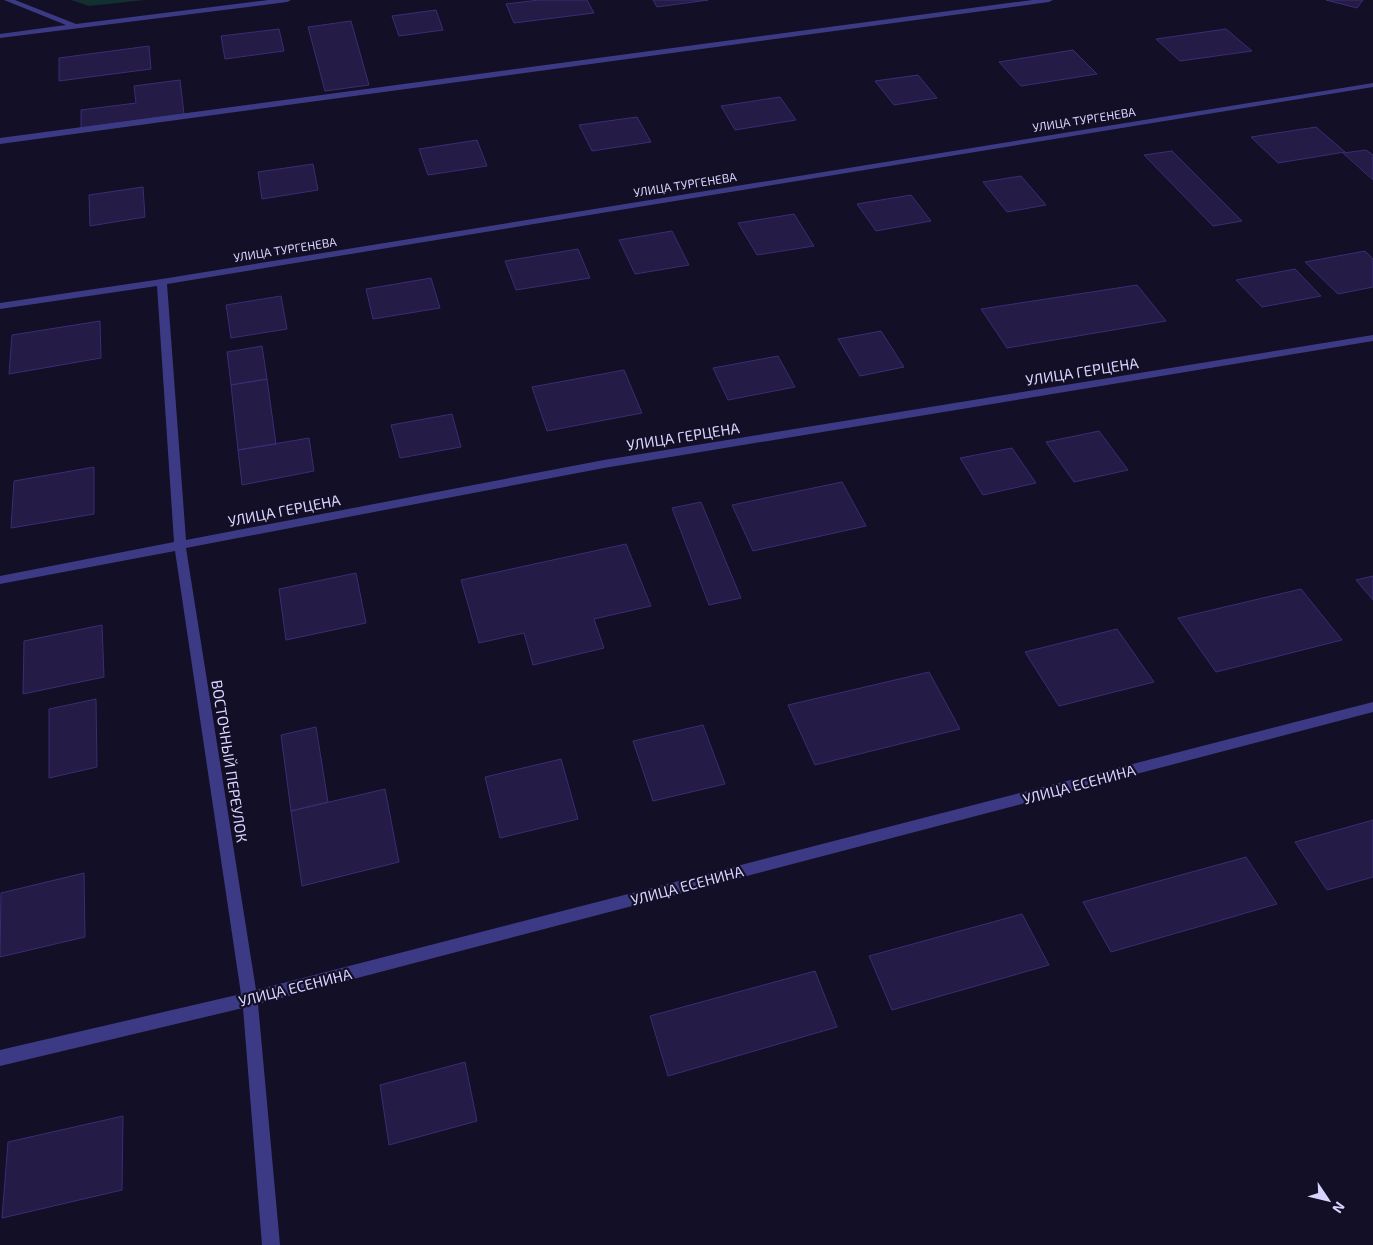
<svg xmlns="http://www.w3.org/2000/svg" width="1373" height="1245" font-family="'Exo 2',sans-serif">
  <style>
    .green { fill: #12302f }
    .building { fill: #241b47; stroke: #3b2d73 }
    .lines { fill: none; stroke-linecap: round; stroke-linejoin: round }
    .lane { fill: #3d3a85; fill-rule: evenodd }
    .street { fill: #3d3a85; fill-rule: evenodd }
    .labels { text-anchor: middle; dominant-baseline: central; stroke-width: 4.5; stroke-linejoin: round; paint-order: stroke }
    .far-street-label { font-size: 12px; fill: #d9d4ff; stroke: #130f26 }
    .street-label { font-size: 15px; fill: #d9d4ff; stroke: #130f26 }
  </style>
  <rect width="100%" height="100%" fill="#130f26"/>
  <path class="green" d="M71 0H145L89 6Z"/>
  <path class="building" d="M539 0H587L594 13 514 23 506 4Z
    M653 0H708L657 7Z
    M1326 0H1363L1357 8Z
    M436 10 443 30 399 36 392 16Z
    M351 21 369 85 325 91 308 27Z
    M279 29 284 51 225 59 221 36Z
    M1226 29 1252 51 1180 61 1156 39Z
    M149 46 151 69 59 81V58Z
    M1073 50 1097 74 1021 86 999 62Z
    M918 75 937 98 894 105 875 81Z
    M180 80 184 114 81 128V110L136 103 134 86Z
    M780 97 796 120 735 130 721 106Z
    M637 117 651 142 592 151 579 125Z
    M1316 127 1345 152 1278 163 1251 137Z
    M477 140 487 166 428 175 419 149Z
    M1366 150 1373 155V180L1343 153Z
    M1172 151 1242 221 1213 226 1144 155Z
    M313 164 318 190 262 199 258 172Z
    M1021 176 1046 205 1007 212 983 182Z
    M143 187 145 217 90 226 89 195Z
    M911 195 931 221 876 231 857 204Z
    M794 214 814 246 757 255 738 223Z
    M672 231 689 265 635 274 619 240Z
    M578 249 590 278 516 290 505 261Z
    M1365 251 1373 259V287L1338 294 1305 262Z
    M1295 269 1321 296 1262 307 1236 280Z
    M431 278 440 308 373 319 366 289Z
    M1137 285 1166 321 1007 348 981 309Z
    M281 296 287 329 231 338 226 305Z
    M100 321 101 358 9 374 12 335Z
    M881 331 904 367 860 376 838 339Z
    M262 346 267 379 231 385 227 352Z
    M778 356 795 387 728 400 713 368Z
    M624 370 642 413 547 431 532 387Z
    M267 379 276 444 238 450 231 385Z
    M452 414 461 447 400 458 391 425Z
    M1099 431 1128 470 1074 482 1046 442Z
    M309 438 314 471 242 485 238 450Z
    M1012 448 1036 483 983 495 960 458Z
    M94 467V514L11 528 14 481Z
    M842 482 866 526 753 551 732 505Z
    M701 502 741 598 709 605 672 508Z
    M626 544 651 606 594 619 604 648 533 665 524 633 479 643 461 580Z
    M356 573 366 623 286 640 279 589Z
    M1373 576V600L1356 580Z
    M1301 589 1342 640 1216 672 1178 618Z
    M102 625 104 677 23 694 24 641Z
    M1117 629 1154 682 1059 706 1025 652Z
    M929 672 960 729 815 765 788 705Z
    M96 699 97 767 49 778V709Z
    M703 725 725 784 653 801 633 741Z
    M316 727 328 802 291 811 281 735Z
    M561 759 578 819 500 838 485 777Z
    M385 789 399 862 302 886 291 811Z
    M1373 820V877L1327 890 1295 842Z
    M1246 857 1277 904 1111 952 1083 902Z
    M84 873 85 937 0 957 1 893Z
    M1022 914 1049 965 892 1010 869 956Z
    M815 971 837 1027 668 1076 650 1016Z
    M465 1062 477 1121 389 1145 380 1085Z
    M123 1116 122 1190 2 1218 8 1142Z"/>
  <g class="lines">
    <path class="lane" d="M1032 0H1053L1049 2 0 144V138Z"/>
    <path class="street" d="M4 0H15L76 24 269 0H291L287 2 0 38V34L66 25Z
      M1373 83V87L167 284 186 540 604 460 1373 335V341L604 468 186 548 256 990 1373 702V712L258 1004 280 1245H262L243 1008 0 1066V1050L241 994 175 551 0 584V576L174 542 157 286 0 309V303L162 279Z"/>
  </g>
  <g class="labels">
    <g class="far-street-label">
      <text transform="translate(1084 119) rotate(-9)">УЛИЦА ТУРГЕНЕВА</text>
      <text transform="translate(685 184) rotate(-9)">УЛИЦА ТУРГЕНЕВА</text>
      <text transform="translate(285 249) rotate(-9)">УЛИЦА ТУРГЕНЕВА</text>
    </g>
    <g class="street-label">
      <text transform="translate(1082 371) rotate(-9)">УЛИЦА ГЕРЦЕНА</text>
      <text transform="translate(683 436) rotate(-9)">УЛИЦА ГЕРЦЕНА</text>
      <text transform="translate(284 510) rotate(-11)">УЛИЦА ГЕРЦЕНА</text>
      <text transform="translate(230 761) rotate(81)">ВОСТОЧНЫЙ ПЕРЕУЛОК</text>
      <text transform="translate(1079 784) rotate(-15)">УЛИЦА ЕСЕНИНА</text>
      <text transform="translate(687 885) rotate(-15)">УЛИЦА ЕСЕНИНА</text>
      <text transform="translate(295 987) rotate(-14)">УЛИЦА ЕСЕНИНА</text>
    </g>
  </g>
  <g transform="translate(1328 1200) rotate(125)" stroke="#130f26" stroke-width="4" paint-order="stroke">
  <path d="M0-4L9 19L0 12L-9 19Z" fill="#d9d4ff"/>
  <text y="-8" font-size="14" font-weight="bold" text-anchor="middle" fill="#d9d4ff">N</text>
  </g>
</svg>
